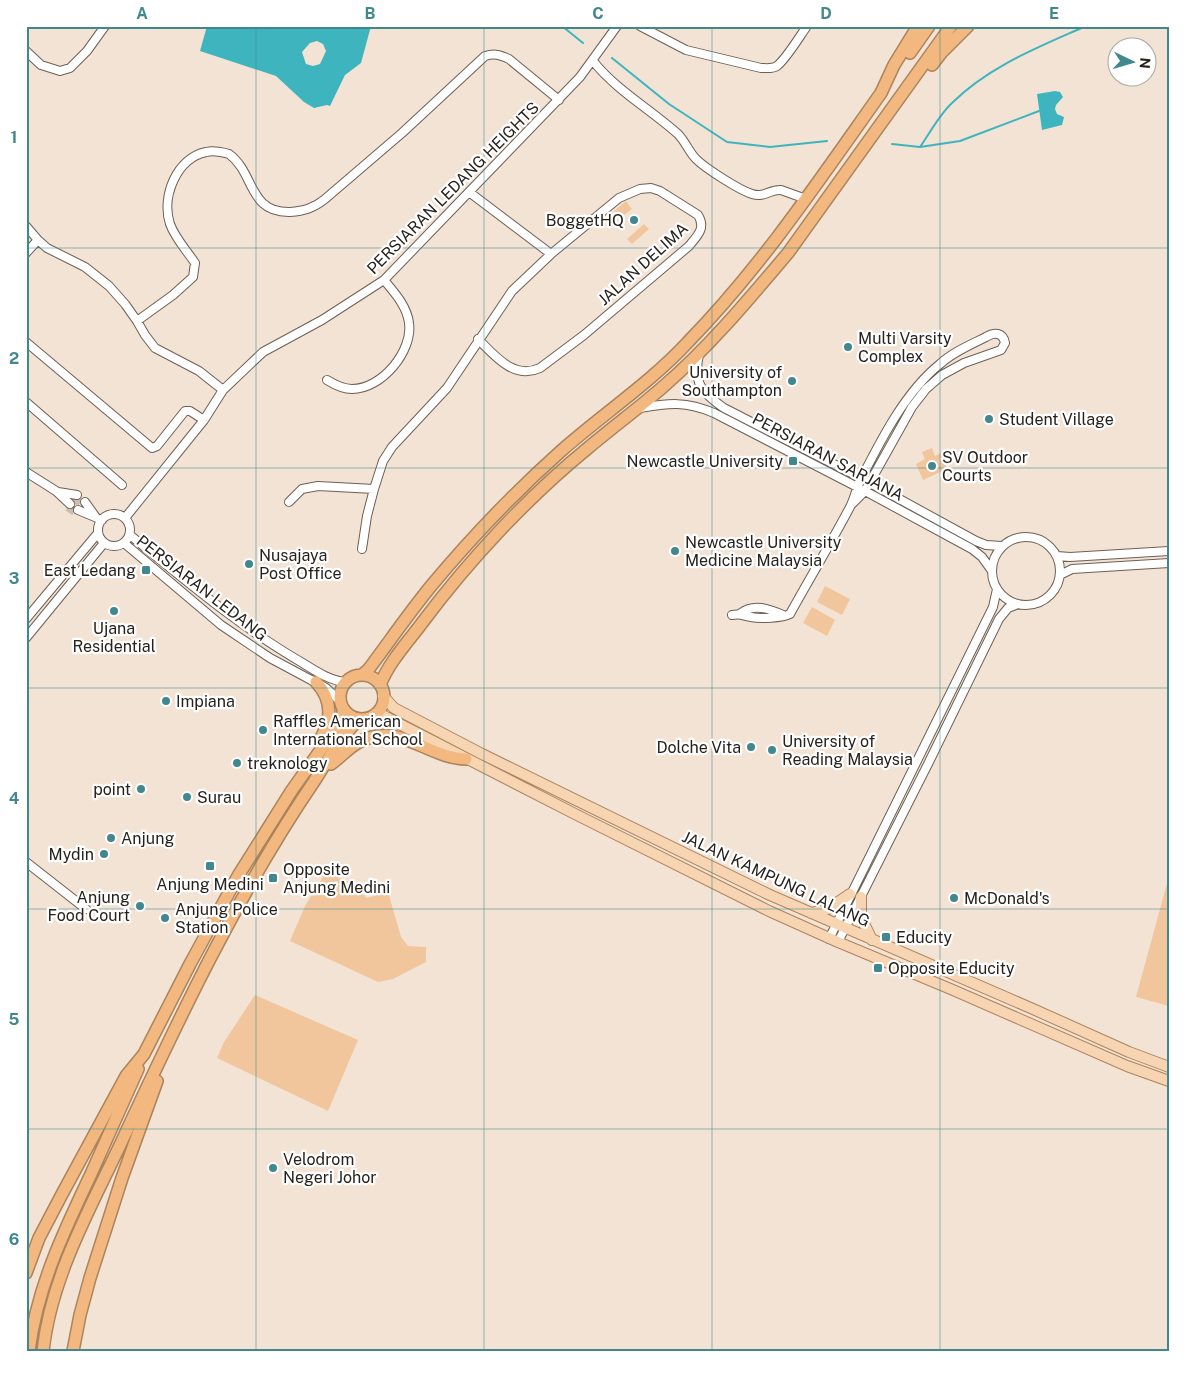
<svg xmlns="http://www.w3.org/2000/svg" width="1195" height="1377" font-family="'Public Sans',sans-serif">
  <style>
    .green { fill: #f2c69d }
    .water { fill: #3eb5be; fill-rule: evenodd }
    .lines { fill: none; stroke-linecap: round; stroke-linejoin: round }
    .stream { stroke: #3eb5be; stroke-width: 2 }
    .minor-tunnel { stroke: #cabcb0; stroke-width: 8; stroke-dasharray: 8 4; stroke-linecap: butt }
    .minor-casing { stroke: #6d6054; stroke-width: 10 }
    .major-casing { stroke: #ab845d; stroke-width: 12 }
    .highway-casing { stroke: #ab845d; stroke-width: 14 }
    .minor { stroke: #fff; stroke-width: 8 }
    .major { stroke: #f7d4b2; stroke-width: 10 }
    .highway { stroke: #f2b87f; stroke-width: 11 }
    .grid { fill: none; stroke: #41888e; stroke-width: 1; stroke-opacity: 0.55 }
    .poi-dot { fill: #41888e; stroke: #fff; stroke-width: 2 }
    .labels { text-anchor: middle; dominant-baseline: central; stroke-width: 4.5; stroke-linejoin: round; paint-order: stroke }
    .street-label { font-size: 16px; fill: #28221d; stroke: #fff }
    .poi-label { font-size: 16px; fill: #28221d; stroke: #fff; text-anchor: start }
    .neatline { fill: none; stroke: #41888e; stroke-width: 2 }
    .grid-label { font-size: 16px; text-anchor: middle; font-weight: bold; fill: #41888e }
  </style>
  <rect width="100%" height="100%" fill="#f2e3d5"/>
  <path class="green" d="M626 201 632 209 620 218 614 211Z
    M644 224 649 229 632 244 627 239Z
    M932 448 935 456 941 453 947 469 923 480 916 464 925 459 922 452Z
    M825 586 850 599 842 615 817 602Z
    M812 607 835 620 827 636 803 623Z
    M326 872 349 882 367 898 388 892 401 937 408 946 426 947V962L393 979 378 982 290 941 305 906Z
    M1169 876V1006L1136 997Z
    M255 995 358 1040 328 1111 217 1058 224 1042Z"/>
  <path class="water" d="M207 26H371L361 63 345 75 330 106 327 105 314 108 304 102 276 76 200 51ZM317 41 323 44 326 51 320 64 313 66 306 64 302 52 310 43Z
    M1055 91 1060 92 1063 97 1056 105 1055 109 1057 114 1064 117 1062 125 1042 130 1037 94Z"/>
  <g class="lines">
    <path class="stream" d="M562 26 583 43
      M612 58 669 104 727 142 770 147 827 141
      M892 144 920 147 960 141 1039 111
      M920 147C930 133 939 115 952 103 989 66 1039 47 1086 26"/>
    <path class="minor-tunnel" d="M74 498 83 505
      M68 507 76 513"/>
    <defs>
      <path id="minor" d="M640 26 686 50 761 68C766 68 773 69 777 66 786 59 800 36 807 26
        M26 51 41 65 60 71 70 68 87 51 105 26
        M593 61C616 90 650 109 678 134 685 141 689 152 696 159 705 168 739 190 752 194 765 198 770 189 781 190L806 199
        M469 192 551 254
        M26 226 38 240 47 248 85 267 109 286 125 304 137 321 145 335 155 348 199 371 223 390
        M26 253 38 240
        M137 321 173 295 193 277 195 263C187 251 175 238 170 224 161 196 177 158 206 152 214 150 222 152 229 154 255 173 248 213 290 212 304 211 314 208 325 199L402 133 485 56C495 53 500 55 509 59L559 100
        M26 342 152 448 157 446 185 411H190L204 420
        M699 354C693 383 701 392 724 408L861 478 976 541 986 545 1002 546
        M327 380C335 385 343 389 352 389 382 389 413 351 409 323 407 306 394 292 384 280
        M26 402 122 485
        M640 408C669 403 686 401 714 413L865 491 972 549 982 557 992 571
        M26 472 56 491 70 504
        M58 492 77 495
        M85 502 95 516
        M289 502 302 489 318 486 374 489 383 461 392 447 447 388 512 291 551 254 619 198 640 189 651 188 660 191 698 215C706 228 698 235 689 246L584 335 540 368C514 380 495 356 478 339
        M78 510 102 520
        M98 530a16 16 0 1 1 32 0a16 16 0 1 1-32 0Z
        M125 518 204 420 223 390 263 352 322 320 384 280 580 77 617 26
        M130 535C185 580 239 626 301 662 314 670 330 681 346 682
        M992 571a34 34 0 1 1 68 0a34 34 0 1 1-68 0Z
        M124 543 221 625 270 658 326 688 340 701
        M362 549 367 516 374 489
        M1057 556 1070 557 1169 551
        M1060 575 1072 569 1169 563
        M741 613C754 603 769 609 783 615
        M732 615C742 613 742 616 751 617 760 619 782 618 790 614 810 578 831 543 850 507 855 498 856 488 861 479 881 440 905 392 940 364 953 352 970 345 986 337 994 332 1003 332 1005 343L1001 350 964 363 942 375 926 389 912 407 865 491 851 505
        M26 619 98 533
        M26 638 104 543
        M26 862 86 909
        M829 939 993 607 997 589
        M838 942 928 764 999 619 1008 608 1018 604"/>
      <path id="major" d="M383 696 394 708 482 754 770 895 1033 1009 1129 1052 1169 1067
        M375 714 382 715 575 814 769 911 838 942 953 990 1127 1066 1169 1081
        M861 897V917L872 940
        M811 913 828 909 850 894"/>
      <path id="highway" d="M910 53 929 26
        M932 65 942 52 968 26
        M362 675 368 670C389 642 409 613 431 586 471 538 514 493 561 451 603 414 650 383 688 342 762 266 820 179 881 93L894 65 918 26
        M340 697a22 22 0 1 1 44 0a22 22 0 1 1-44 0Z
        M316 682C333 700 332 721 319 741
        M380 685C389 662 408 642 422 623 469 560 528 497 588 448 613 427 640 407 664 386 710 346 749 299 788 253L951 26
        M331 764C341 757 348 748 359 742 400 721 427 758 466 759
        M26 1273 39 1238 61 1196 126 1076 144 1054 190 964 238 876 292 790 337 727 343 715V709
        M29 1351C37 1287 64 1231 91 1174 107 1139 122 1104 138 1069
        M43 1351C51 1277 90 1209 121 1143 179 1018 238 893 315 780 325 764 346 729 360 719
        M73 1351 80 1315 90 1278 122 1178 157 1081"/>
    </defs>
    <use href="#minor" class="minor-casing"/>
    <use href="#major" class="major-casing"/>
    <use href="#highway" class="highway-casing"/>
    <use href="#minor" class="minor"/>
    <use href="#major" class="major"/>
    <use href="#highway" class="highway"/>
  </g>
  <path class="grid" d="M256 26V1351M484 26V1351M712 26V1351M940 26V1351M26 248H1169M26 468H1169M26 688H1169M26 909H1169M26 1129H1169"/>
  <g class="poi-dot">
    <circle cx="634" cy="220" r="5"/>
    <circle cx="848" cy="347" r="5"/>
    <circle cx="792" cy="381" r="5"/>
    <circle cx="989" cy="419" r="5"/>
    <rect x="788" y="456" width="10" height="10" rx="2.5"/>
    <circle cx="932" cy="466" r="5"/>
    <circle cx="675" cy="551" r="5"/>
    <circle cx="249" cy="564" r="5"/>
    <rect x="141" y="565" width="10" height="10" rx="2.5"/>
    <circle cx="114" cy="611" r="5"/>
    <circle cx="166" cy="701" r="5"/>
    <circle cx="263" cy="730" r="5"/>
    <circle cx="751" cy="747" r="5"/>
    <circle cx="772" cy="750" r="5"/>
    <circle cx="237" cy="763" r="5"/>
    <circle cx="141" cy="789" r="5"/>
    <circle cx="187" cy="797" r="5"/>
    <circle cx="111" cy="838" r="5"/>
    <circle cx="104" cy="854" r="5"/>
    <rect x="205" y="861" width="10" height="10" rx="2.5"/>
    <rect x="268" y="873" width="10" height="10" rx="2.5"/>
    <circle cx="954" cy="898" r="5"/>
    <circle cx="140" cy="906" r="5"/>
    <circle cx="165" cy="918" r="5"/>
    <rect x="881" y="932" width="10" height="10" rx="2.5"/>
    <rect x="873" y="963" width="10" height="10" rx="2.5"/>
    <circle cx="273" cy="1168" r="5"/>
  </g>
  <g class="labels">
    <g class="street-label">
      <text transform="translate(453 188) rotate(-45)">PERSIARAN LEDANG HEIGHTS</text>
      <text transform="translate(643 264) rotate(-42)">JALAN DELIMA</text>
      <text transform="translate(828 457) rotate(28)">PERSIARAN SARJANA</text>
      <text transform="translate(202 588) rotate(38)">PERSIARAN LEDANG</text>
      <text transform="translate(776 879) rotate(25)">JALAN KAMPUNG LALANG</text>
    </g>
    <g class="poi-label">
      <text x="624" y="220" text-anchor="end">BoggetHQ</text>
      <text x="858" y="338">Multi Varsity<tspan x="858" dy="18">Complex</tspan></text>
      <text x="782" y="372" text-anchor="end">University of<tspan x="782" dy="18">Southampton</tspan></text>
      <text x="999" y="419">Student Village</text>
      <text x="942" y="457">SV Outdoor<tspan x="942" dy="18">Courts</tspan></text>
      <text x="783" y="461" text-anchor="end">Newcastle University</text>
      <text x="685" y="542">Newcastle University<tspan x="685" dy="18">Medicine Malaysia</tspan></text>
      <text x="259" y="555">Nusajaya<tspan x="259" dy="18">Post Office</tspan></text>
      <text x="136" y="570" text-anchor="end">East Ledang</text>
      <text x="114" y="628" text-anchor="middle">Ujana<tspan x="114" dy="18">Residential</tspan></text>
      <text x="176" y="701">Impiana</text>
      <text x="273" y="721">Raffles American<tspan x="273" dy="18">International School</tspan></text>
      <text x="782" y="741">University of<tspan x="782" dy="18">Reading Malaysia</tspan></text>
      <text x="741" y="747" text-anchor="end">Dolche Vita</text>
      <text x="247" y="763">treknology</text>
      <text x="131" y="789" text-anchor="end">point</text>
      <text x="197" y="797">Surau</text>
      <text x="121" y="838">Anjung</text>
      <text x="94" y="854" text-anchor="end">Mydin</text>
      <text x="283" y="869">Opposite<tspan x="283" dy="18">Anjung Medini</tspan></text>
      <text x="210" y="884" text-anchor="middle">Anjung Medini</text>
      <text x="130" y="897" text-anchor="end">Anjung<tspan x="130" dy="18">Food Court</tspan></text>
      <text x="964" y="898">McDonald's</text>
      <text x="175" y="909">Anjung Police<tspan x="175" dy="18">Station</tspan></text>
      <text x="896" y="937">Educity</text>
      <text x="888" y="968">Opposite Educity</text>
      <text x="283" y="1159">Velodrom<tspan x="283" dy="18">Negeri Johor</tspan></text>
    </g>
  </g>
  <rect width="1195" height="1377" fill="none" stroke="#ffffff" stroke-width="55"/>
  <g transform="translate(1132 62) rotate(95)"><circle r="24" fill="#ffffff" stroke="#a9a7a5"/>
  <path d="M0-4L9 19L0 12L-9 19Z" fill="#41888e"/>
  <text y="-8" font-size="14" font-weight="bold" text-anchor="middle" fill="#28221d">N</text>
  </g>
  <rect x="28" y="28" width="1140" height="1322" class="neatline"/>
  <g class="grid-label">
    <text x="142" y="19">A</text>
    <text x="370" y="19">B</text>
    <text x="598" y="19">C</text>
    <text x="826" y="19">D</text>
    <text x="1054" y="19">E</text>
    <text x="14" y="143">1</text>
    <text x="14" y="364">2</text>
    <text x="14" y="584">3</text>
    <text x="14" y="804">4</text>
    <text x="14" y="1025">5</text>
    <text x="14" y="1245">6</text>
  </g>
</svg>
